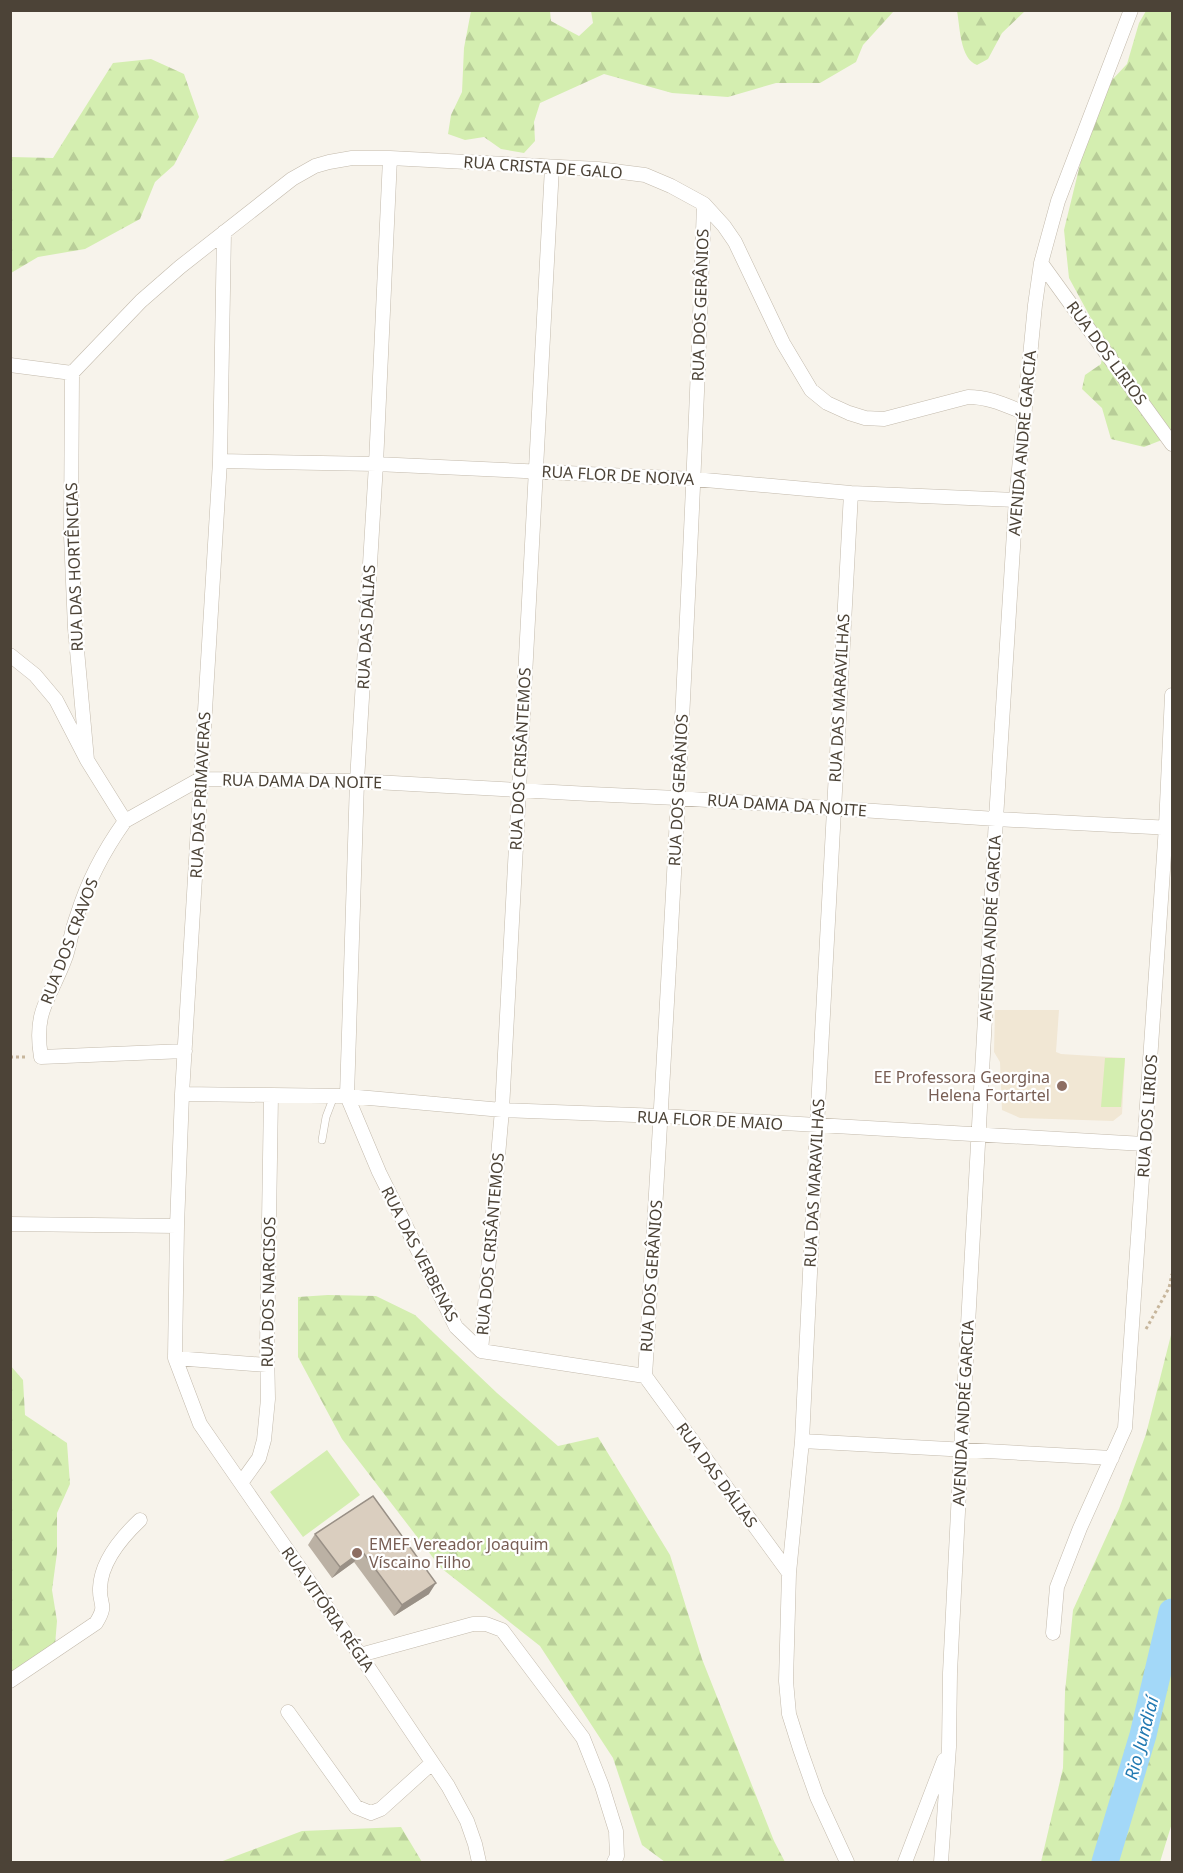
<svg xmlns="http://www.w3.org/2000/svg" width="1183" height="1873" font-family="'Noto Sans',sans-serif">
  <style>
    .education { fill: #f1e7d4 }
    .grass { fill: #d4eeb0 }
    .forest { fill: url(#forest-firs) }
    .lines { fill: none; stroke-linecap: round; stroke-linejoin: round }
    .river { stroke: #a3d8f8; stroke-width: 27 }
    .lane-casing { stroke: #c3baac; stroke-width: 8 }
    .street-casing { stroke: #c3baac; stroke-width: 15 }
    .path { stroke: #c7b69c; stroke-width: 3; stroke-dasharray: 3 3; stroke-linecap: butt }
    .lane { stroke: #fff; stroke-width: 7 }
    .street { stroke: #fff; stroke-width: 14 }
    .wall { fill: #bbb1a4 }
    .shaded-wall { fill: #999086 }
    .building { fill: #dacebf; stroke: #999086; stroke-width: 1.5 }
    .education-dot { fill: #8d6e63; stroke: #fff; stroke-width: 2 }
    .labels { text-anchor: middle; dominant-baseline: central; stroke-width: 4.5; stroke-linejoin: round; paint-order: stroke }
    .street-label { font-size: 16px; fill: #4c4337; stroke: #fff }
    .education-label { font-size: 16px; fill: #785e54; stroke: #fff; text-anchor: end }
    .water-label { font-size: 18px; font-style: italic; fill: #227ab2; stroke: #fff }
  </style>
  <defs>
    <pattern id="forest-firs" width="22" height="20" patternUnits="userSpaceOnUse" patternTransform="scale(1.5)"><rect width="22" height="20" fill="#d4eeb0"/><path d="M5 1l3.5 6h-7zM16 11l3.5 6h-7z" fill="#b8cd98"/></pattern>
  </defs>
  <rect width="100%" height="100%" fill="#f7f3eb"/>
  <path class="education" d="M995 1010H1059L1056 1052 1061 1054 1125 1058 1122 1114 1113 1121 1052 1119 1020 1118 1002 1110 1000 1062 994 1052Z"/>
  <path class="grass" d="M1105 1058H1125L1121 1107H1101Z
    M327 1450 360 1495 303 1537 270 1492Z"/>
  <path class="forest" d="M471 11H550L551 21 579 36 593 23 591 11H898L893 12 863 45 856 62 820 83H776L728 97 672 93 604 74 540 103 534 122 535 141 524 153 501 149 484 137 465 140 448 134 451 115 462 92 464 48Z
    M957 11V10L1025 11 1002 33 988 59 977 65C960 59 960 27 957 11Z
    M1146 11H1170L1172 14V436L1144 447 1111 439 1102 408 1082 389 1085 375 1101 364 1103 351 1093 322 1069 278 1064 230 1087 136 1112 80 1127 64 1139 23Z
    M151 59 184 74 199 117 174 165 155 182 140 219 85 249 38 257 11 273V157L53 158 113 63Z
    M328 1295 376 1296 415 1315 497 1393 558 1446 598 1437 670 1555 702 1659 774 1841 785 1862H665L642 1845 613 1758 540 1646 441 1568 342 1439 298 1357V1297Z
    M1172 1331V1823L1160 1862H1041L1063 1768 1065 1692 1073 1610 1119 1509 1146 1434Z
    M10 1365 23 1380 25 1415 67 1443 70 1484 57 1513V1553L52 1590 57 1621 55 1645 10 1675Z
    M401 1827 422 1862H220L302 1831Z"/>
  <g class="lines">
    <path class="river" d="M1105 1862 1143 1735 1172 1612"/>
    <defs>
      <path id="lane" d="M322 1140 326 1117 334 1096"/>
      <path id="street" d="M390 158 376 464 357 781 347 1096 379 1172 447 1309 456 1327 481 1351 645 1376
        M224 232 220 461 182 1094 177 1226 175 1358 200 1424 360 1655 448 1786 467 1821 475 1844 479 1862
        M1041 263 1172 444
        M10 365 72 373 141 301 180 267 292 179 315 166 329 162 352 158H390L598 169 645 175 671 186 704 204 724 226 735 242 783 343 811 390 827 403 849 413 865 418 884 419 968 397C989 397 1005 405 1025 413
        M72 373 71 535 75 628 87 760
        M220 461 376 464 694 479 851 493 1016 500
        M10 655 35 675 56 700 87 760 125 821
        M185 1051 41 1057C33 1009 51 998 66 956 70 943 72 929 77 916 87 883 105 849 125 821L200 779 357 781 590 794 677 798 996 819 1172 828
        M182 1094 347 1096 502 1110 661 1116 1144 1144
        M10 1224 177 1226
        M481 1351 502 1110 552 167
        M175 1358 267 1365
        M645 1376C669 986 691 595 704 204
        M645 1376 789 1573
        M802 1441 1112 1458
        M241 1483 259 1458 264 1440 268 1399 267 1347 271 1096
        M1053 1633 1057 1587 1080 1528 1125 1428 1166 826 1172 695
        M360 1655 473 1624H486L502 1630 583 1738 602 1786 616 1831 617 1856 614 1862
        M10 1681 96 1623C108 1604 99 1605 100 1588 101 1561 122 1537 140 1520
        M288 1712 356 1807 371 1813 381 1809 432 1763
        M847 1862 817 1797 800 1749 789 1714 786 1681 789 1573 802 1441 817 1126 851 493
        M905 1862 944 1760
        M941 1862 949 1747 950 1673 961 1451 996 819 1016 500 1035 305 1041 263 1058 201 1131 10"/>
    </defs>
    <use href="#lane" class="lane-casing"/>
    <use href="#street" class="street-casing"/>
    <path class="path" d="M10 1057H27
      M1146 1329 1169 1288 1172 1274"/>
    <use href="#lane" class="lane"/>
    <use href="#street" class="street"/>
  </g>
  <path class="wall" d="M373 1496 429 1594 394 1616 354 1562 332 1578 308 1545 315 1534Z"/>
  <path class="shaded-wall" d="M362 1551 354 1562 332 1578 340 1567Z
    M436 1583 429 1594 394 1616 402 1605Z"/>
  <path class="building" d="M373 1496 436 1583 402 1605 362 1551 340 1567 315 1534Z"/>
  <g class="education-dot">
    <circle cx="1062" cy="1086" r="6"/>
    <circle cx="357" cy="1553" r="6"/>
  </g>
  <g class="labels">
    <g class="street-label">
      <text transform="translate(543 167) rotate(4)">RUA CRISTA DE GALO</text>
      <text transform="translate(700 305) rotate(-88)">RUA DOS GERÂNIOS</text>
      <text transform="translate(1107 353) rotate(54)">RUA DOS LIRIOS</text>
      <text transform="translate(1022 443) rotate(-85)">AVENIDA ANDRÉ GARCIA</text>
      <text transform="translate(618 475) rotate(3)">RUA FLOR DE NOIVA</text>
      <text transform="translate(74 567) rotate(-92)">RUA DAS HORTÊNCIAS</text>
      <text transform="translate(366 627) rotate(-87)">RUA DAS DÁLIAS</text>
      <text transform="translate(839 698) rotate(-87)">RUA DAS MARAVILHAS</text>
      <text transform="translate(520 759) rotate(-87)">RUA DOS CRISÂNTEMOS</text>
      <text transform="translate(302 781) rotate(1)">RUA DAMA DA NOITE</text>
      <text transform="translate(678 790) rotate(-87)">RUA DOS GERÂNIOS</text>
      <text transform="translate(200 795) rotate(-87)">RUA DAS PRIMAVERAS</text>
      <text transform="translate(787 805) rotate(4)">RUA DAMA DA NOITE</text>
      <text transform="translate(990 928) rotate(-87)">AVENIDA ANDRÉ GARCIA</text>
      <text transform="translate(69 941) rotate(-69)">RUA DOS CRAVOS</text>
      <text transform="translate(1147 1116) rotate(-86)">RUA DOS LIRIOS</text>
      <text transform="translate(710 1120) rotate(3)">RUA FLOR DE MAIO</text>
      <text transform="translate(814 1183) rotate(-87)">RUA DAS MARAVILHAS</text>
      <text transform="translate(490 1244) rotate(-85)">RUA DOS CRISÂNTEMOS</text>
      <text transform="translate(420 1254) rotate(63)">RUA DAS VERBENAS</text>
      <text transform="translate(651 1276) rotate(-86)">RUA DOS GERÂNIOS</text>
      <text transform="translate(268 1292) rotate(-89)">RUA DOS NARCISOS</text>
      <text transform="translate(963 1413) rotate(-87)">AVENIDA ANDRÉ GARCIA</text>
      <text transform="translate(717 1475) rotate(54)">RUA DAS DÁLIAS</text>
      <text transform="translate(328 1609) rotate(55)">RUA VITÓRIA RÉGIA</text>
    </g>
    <g class="education-label">
      <text x="1050" y="1077">EE Professora Georgina<tspan x="1050" dy="18">Helena Fortartel</tspan></text>
      <text x="369" y="1544" text-anchor="start">EMEF Vereador Joaquim<tspan x="369" dy="18">Víscaino Filho</tspan></text>
    </g>
    <g class="water-label">
      <text transform="translate(1141 1738) rotate(-75)">Rio Jundiaí</text>
    </g>
  </g>
  <rect width="1183" height="1873" fill="none" stroke="#4c4337" stroke-width="24"/>
</svg>
